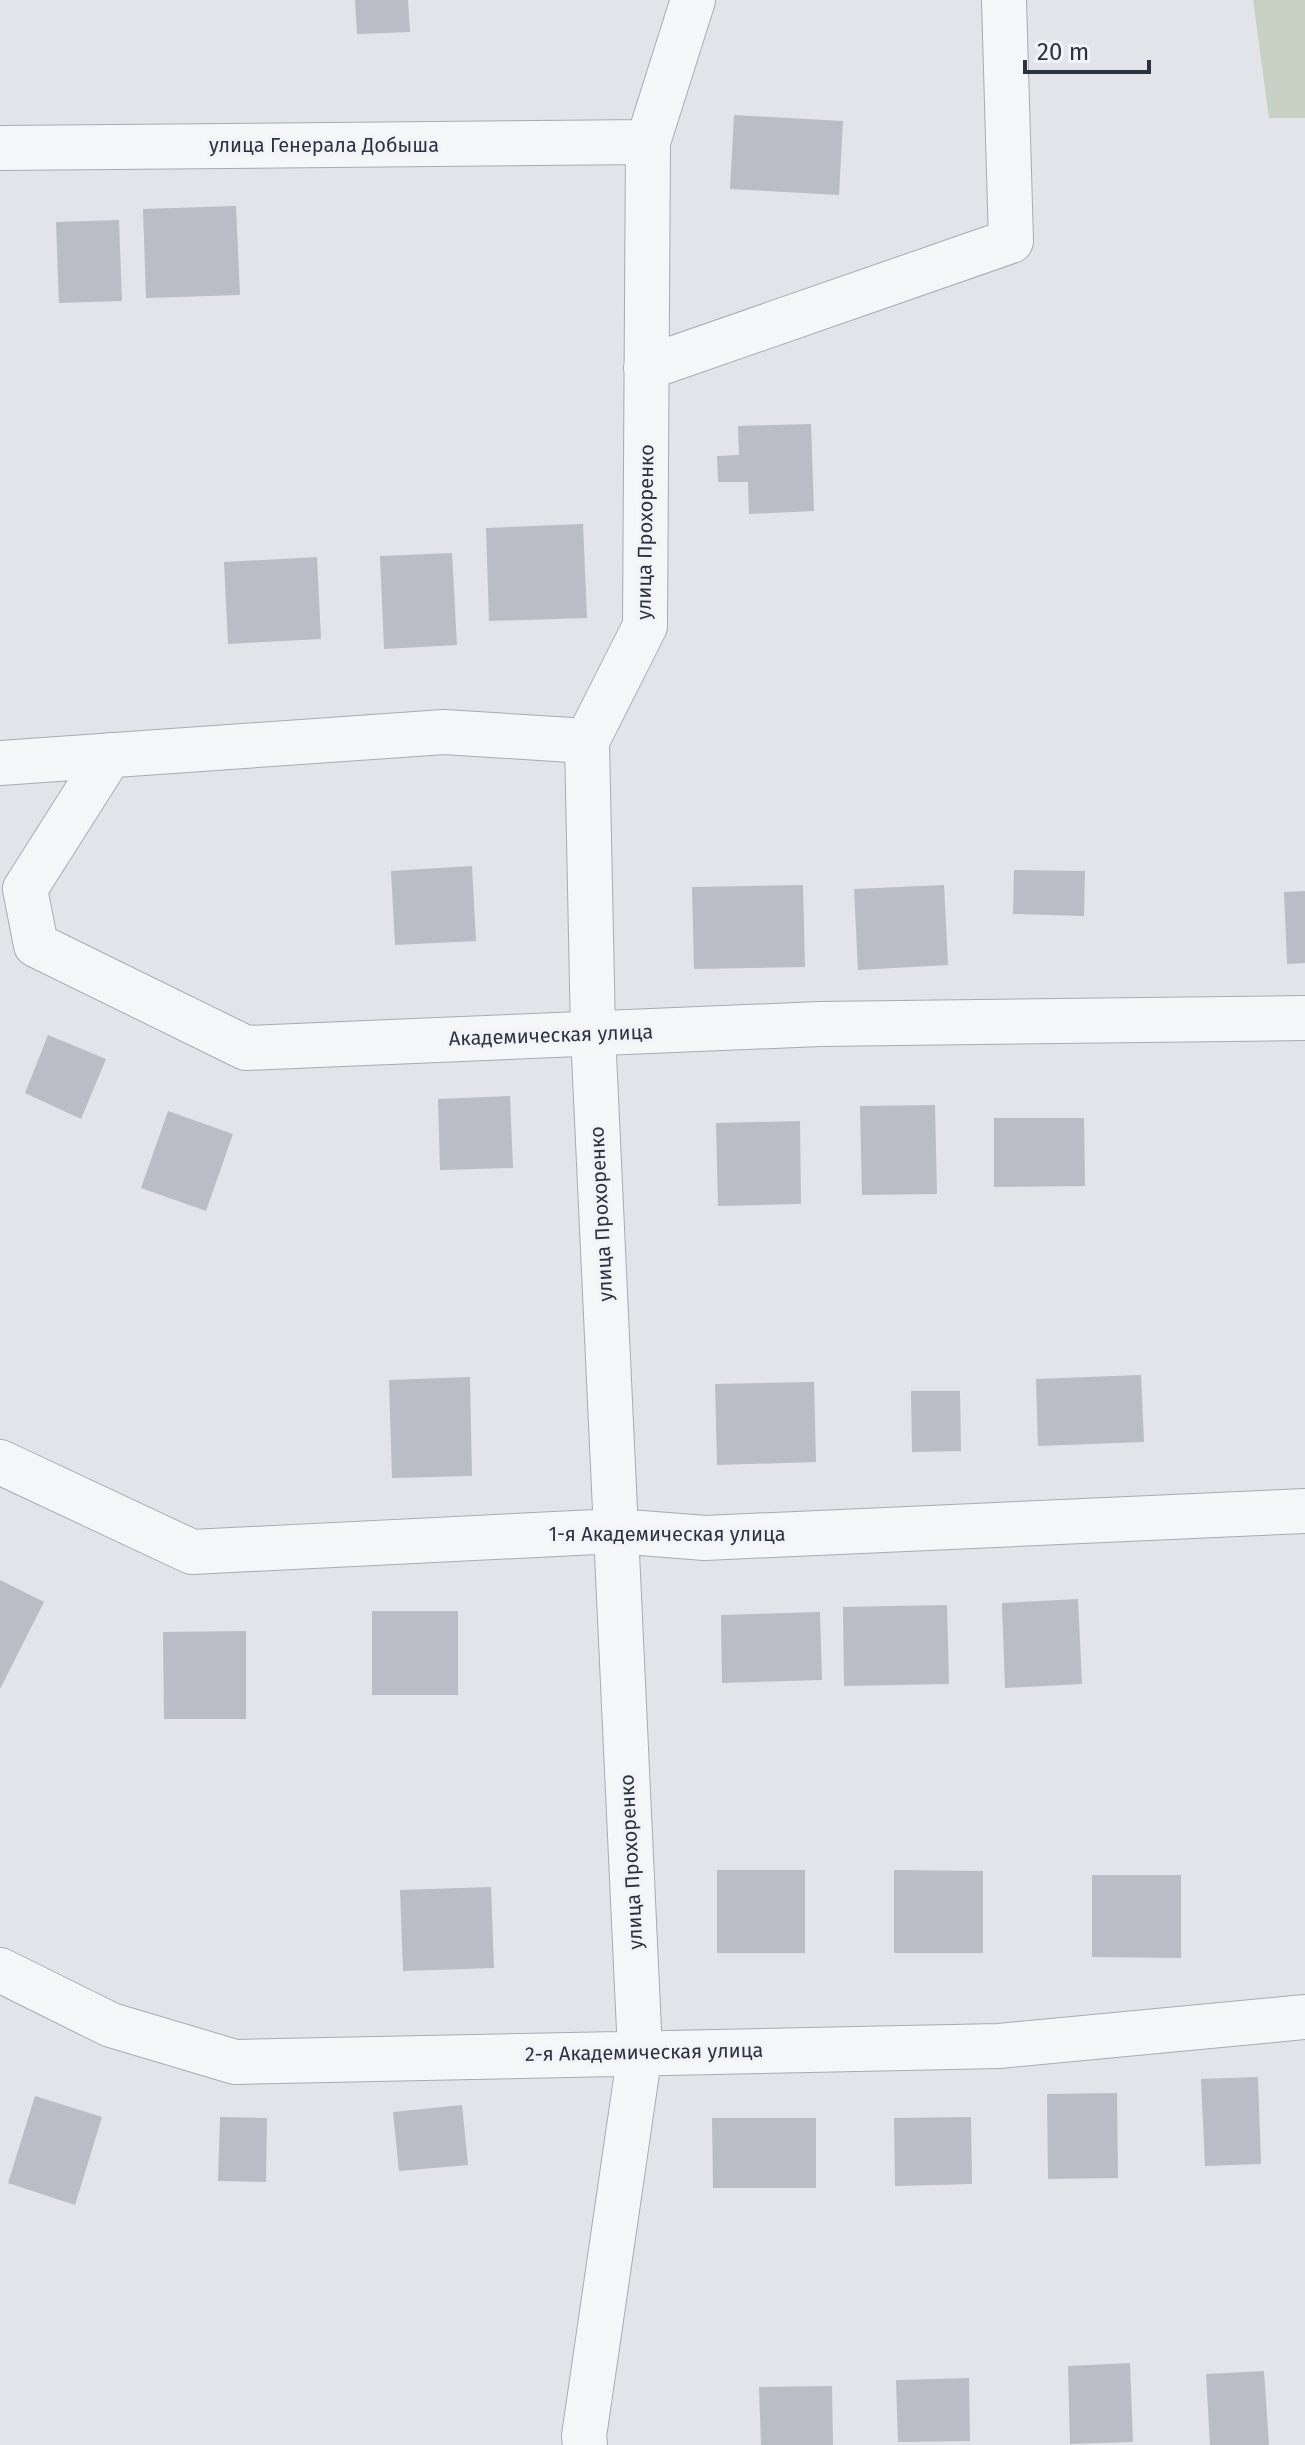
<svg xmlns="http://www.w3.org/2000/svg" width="1305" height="2445" font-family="'Fira Sans',sans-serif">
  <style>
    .green { fill: #c7d2c4 }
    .building { fill: #babdc6 }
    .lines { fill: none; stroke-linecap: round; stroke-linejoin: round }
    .street-casing { stroke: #a8abb3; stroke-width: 46 }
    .street { stroke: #f5f6f8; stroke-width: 44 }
    .labels { text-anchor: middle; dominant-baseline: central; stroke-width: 6; stroke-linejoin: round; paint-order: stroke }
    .street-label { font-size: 20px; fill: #2c3240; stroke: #f2f3f7 }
  </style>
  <rect width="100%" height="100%" fill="#e2e4e9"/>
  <path class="green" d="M1253 0H1305V118H1269Z"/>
  <path class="building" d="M355 0H408L410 32 357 34Z
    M734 115 843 121 839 195 730 189Z
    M236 206 240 295 146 298 143 209Z
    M119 220 122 301 59 303 56 222Z
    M811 424 814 511 749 514 748 482H718L717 456 739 455 738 426Z
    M583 524 587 618 489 621 486 528Z
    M452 553 457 645 384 649 380 556Z
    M317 557 321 639 228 644 224 562Z
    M472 866 476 941 395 945 391 871Z
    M1014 870 1085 871 1084 916 1013 914Z
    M803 885 805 967 694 969 692 887Z
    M944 885 948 965 858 970 854 889Z
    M1305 891V963L1287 964 1284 892Z
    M48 1035 106 1059 81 1119 25 1093Z
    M510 1096 513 1168 440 1170 438 1099Z
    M935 1105 937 1194 862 1195 860 1106Z
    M168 1111 233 1134 206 1211 141 1188Z
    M994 1118H1084L1085 1186 994 1187Z
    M800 1121 801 1204 718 1206 716 1123Z
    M1141 1375 1144 1442 1038 1446 1036 1379Z
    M470 1377 472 1476 392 1478 389 1380Z
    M814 1382 816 1462 717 1465 715 1384Z
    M911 1391H960L961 1451 912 1452Z
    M0 1580 44 1602 0 1689Z
    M1078 1599 1082 1684 1005 1688 1002 1603Z
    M947 1605 949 1684 844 1686 843 1607Z
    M372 1611H458V1695H372Z
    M820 1612 822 1680 722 1683 721 1615Z
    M246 1631V1719H164L163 1632Z
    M717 1870H805V1953H717Z
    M894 1870 983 1871V1953H894Z
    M1092 1875H1181V1958L1092 1957Z
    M491 1887 494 1968 403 1971 400 1890Z
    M1258 2077 1261 2164 1205 2166 1201 2079Z
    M1117 2093 1118 2178 1048 2179 1047 2094Z
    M35 2096 102 2117 75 2205 8 2183Z
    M462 2105 468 2165 399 2171 393 2112Z
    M220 2117 267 2118 266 2182 218 2181Z
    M971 2117 972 2184 895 2186 894 2118Z
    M712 2118H816V2188H713Z
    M1130 2363 1133 2442 1070 2444 1068 2366Z
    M1264 2371 1269 2445H1210L1206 2374Z
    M969 2378 970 2441 898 2442 896 2380Z
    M832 2386 833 2445H761L759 2387Z"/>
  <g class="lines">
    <defs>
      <path id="street" d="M0 148 648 142
        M646 368 1011 241 1004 0
        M110 755 25 889 36 945 246 1048 820 1024 1305 1018
        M0 763 444 732 587 741
        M0 1462 192 1552 616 1531 705 1538 1305 1511
        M0 1970 111 2025 235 2062 999 2046 1305 2017
        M585 2445 584 2436 640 2052 593 1033 587 741 645 626 648 142 693 0"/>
    </defs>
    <use href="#street" class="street-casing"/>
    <use href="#street" class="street"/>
  </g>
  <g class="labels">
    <g class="street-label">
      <text x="324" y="145">улица Генерала Добыша</text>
      <text transform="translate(645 532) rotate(-89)">улица Прохоренко</text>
      <text transform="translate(551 1035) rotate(-2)">Академическая улица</text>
      <text transform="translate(601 1214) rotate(-93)">улица Прохоренко</text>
      <text x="667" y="1534">1-я Академическая улица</text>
      <text transform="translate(631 1862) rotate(-93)">улица Прохоренко</text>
      <text transform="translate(644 2052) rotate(-1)">2-я Академическая улица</text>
    </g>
  </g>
  <path d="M1025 60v12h124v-12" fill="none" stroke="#2c3240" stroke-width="4"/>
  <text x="1037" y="60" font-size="24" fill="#2c3240" stroke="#f2f3f7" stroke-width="6" paint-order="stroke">20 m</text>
</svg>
